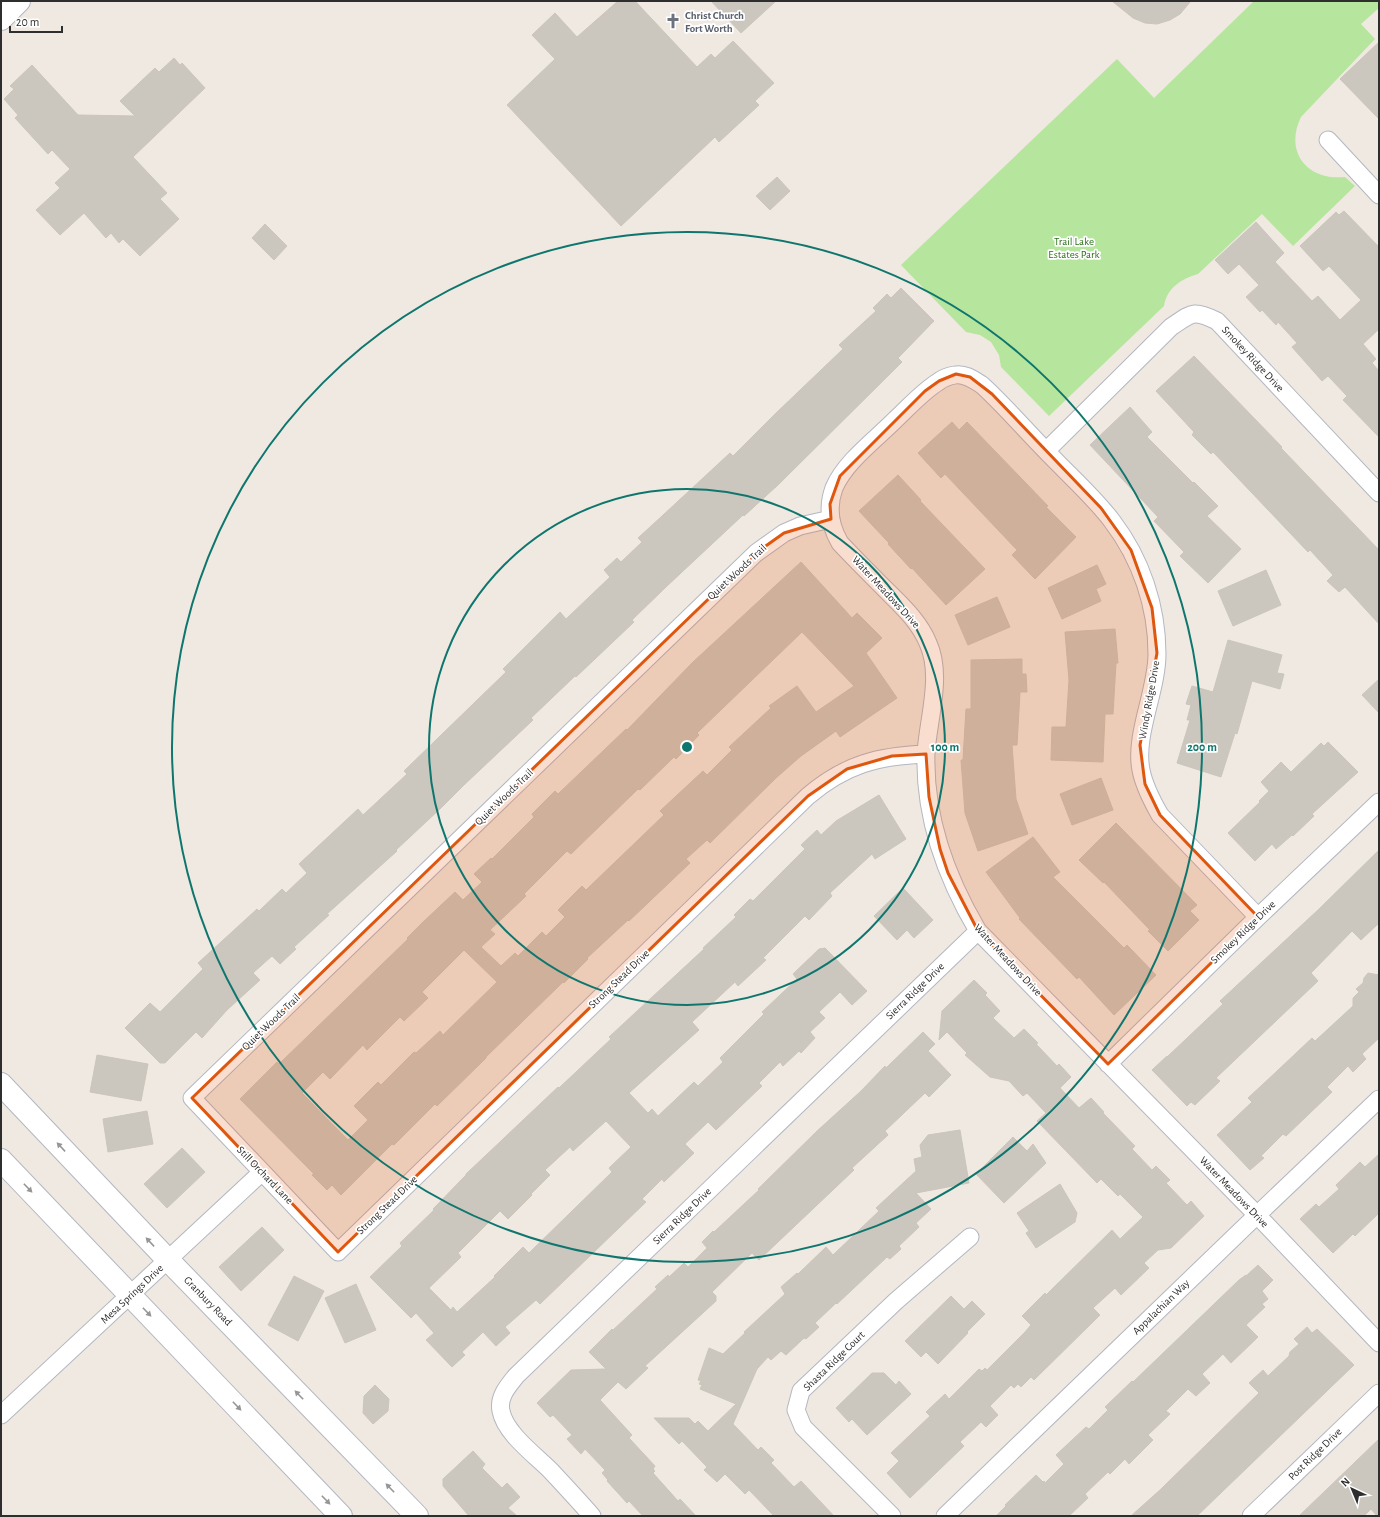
<svg xmlns="http://www.w3.org/2000/svg" width="1380" height="1517" font-family="'Alegreya Sans',sans-serif">
  <style>
    .green { fill: #b6e59e }
    .building { fill: #cbc7bf; stroke: #cbc5ba; fill-rule: evenodd }
    .lines { fill: none; stroke-linecap: round; stroke-linejoin: round }
    .minor-casing { stroke: #b4b7c1; stroke-width: 19 }
    .secondary-casing { stroke: #b4b7c1; stroke-width: 24 }
    .minor { stroke: #fff; stroke-width: 17 }
    .secondary { stroke: #fff; stroke-width: 22 }
    .oneway { fill: #969696 }
    .marked { fill: #df570e; fill-opacity: 0.2; stroke: #df570e; stroke-width: 3; stroke-linejoin: round }
    .ring { fill: none; stroke: #0f766e; stroke-width: 2 }
    .labels { text-anchor: middle; dominant-baseline: central; stroke-width: 3.5; stroke-linejoin: round; paint-order: stroke }
    .worship-label { font-size: 11px; font-weight: bold; fill: #5b616d; stroke: #fff; text-anchor: start }
    .park-label { font-size: 11px; fill: #2c6e1b; stroke: #fff }
    .street-label { font-size: 11px; fill: #2e2e2e; stroke: #fff }
    .centre { fill: #0f766e; stroke: #fff; stroke-width: 2 }
    .ring-label { font-size: 12px; text-anchor: middle; font-weight: bold; fill: #0f766e; stroke: #fff; stroke-width: 3.5; stroke-linejoin: round; paint-order: stroke }
  </style>
  <rect width="100%" height="100%" fill="#efe9e1"/>
  <path class="green" d="M1254 1H1379V8L1361 24 1375 39 1301 117C1284 152 1307 181 1345 177L1355 186 1293 246 1262 214 1198 274C1181 279 1167 288 1164 306L1049 416 1001 367 999 355 991 342 980 335 966 332 901 265 1117 59 1154 98Z"/>
  <path class="building" d="M618 1H635L697 67 711 54 715 58 733 41 774 83 755 101 759 105 719 142 715 137 621 226 507 105 555 59 532 35 555 13 577 37Z
    M711 1H776L741 33Z
    M1112 1H1191L1180 14 1170 20 1157 24 1145 23 1133 18Z
    M1379 42V119L1340 79Z
    M174 58 180 65 182 63 205 88 133 157 167 193 160 199 179 219 140 256 123 239 119 243 111 233 106 238 84 213 60 235 36 210 60 188 55 183 70 169 52 150 48 154 15 118 18 115 4 99 14 89 10 86 32 65 78 115 135 116 120 101 155 68 159 72Z
    M777 177 790 191 770 210 756 196Z
    M1344 211 1379 247V329L1363 344 1376 359 1372 363 1379 371V437L1343 400 1347 396 1328 376 1322 381 1292 347 1297 343 1278 322 1276 325 1262 310 1260 312 1246 297 1259 285 1239 264 1228 274 1215 260 1256 222 1284 253 1275 262 1312 301 1318 296 1340 320 1361 300 1329 266 1323 271 1300 246 1336 212 1339 215Z
    M265 224 287 246 274 260 252 238Z
    M901 288 934 321 898 358 902 362 778 485 744 516 743 515 666 587 632 620 634 622 576 677 575 676 531 718 533 720 464 785 441 808 396 850 397 851 327 914 329 915 294 947 296 949 280 964 272 956 253 973 260 980 227 1010 202 1038 196 1032 165 1063H160L125 1028 150 1003 160 1012 203 969 198 963 257 909 259 911 282 889 286 893 307 873 299 864 358 809 363 815 407 774 404 771 506 672 503 669 560 612 566 619 610 577 604 570 617 558 621 562 642 542 638 538 662 516 730 453 733 456 775 414 843 349 839 345 876 311 873 308 887 294 891 298Z
    M1194 356 1282 447 1281 448 1379 550V624L1345 587 1339 592 1327 581 1333 575 1310 550 1308 552 1213 452 1211 454 1192 435 1194 432 1156 391Z
    M1130 407 1152 432 1147 437 1193 483 1194 482 1218 506 1207 516 1241 549 1208 583 1180 556 1184 552 1154 521 1158 517 1090 445Z
    M952 422 959 430 967 422 1048 506 1046 507 1076 537 1035 579 1012 555 1017 550 945 474 941 478 918 453Z
    M898 475 921 500 920 501 985 569 946 605 912 568 911 569 888 544 889 543 859 511Z
    M801 562 852 618 857 613 882 638 866 653 897 698 840 737 836 731 801 756 776 778 710 843 707 840 686 859 690 863 629 921 628 920 587 958 588 959 564 983 563 982 486 1057V1058L437 1106 435 1104 394 1145 392 1144 341 1195 332 1185 327 1190 312 1175 314 1174 240 1099 277 1062 279 1064 408 939 407 938 422 923 455 892 463 900 482 882 474 874 491 858 492 859 534 817 532 814 555 791 558 794 626 729 627 730 693 662ZM802 632 854 686 816 712 797 686 769 706 771 708 729 747 732 750 707 775 703 771 660 811 664 815 586 890 582 886 558 910 565 917 546 936 542 932 518 956 515 953 501 966 481 947 495 934 490 930 526 896 524 894 567 851 571 854 638 789 640 790 674 757 676 759 699 735 697 733ZM464 950 497 982 443 1035 440 1031 416 1053 414 1052 381 1085 378 1082 354 1106 368 1120 348 1140 302 1093 323 1072 330 1079 363 1045 367 1050 400 1017 404 1021 428 998 422 992Z
    M1097 565 1106 584 1096 589 1101 601 1062 619 1048 588Z
    M1266 570 1281 605 1233 626 1218 591Z
    M997 597 1010 627 968 645 955 615Z
    M1115 629 1118 663H1116L1113 714H1105L1103 762 1051 760 1052 727H1066L1069 680 1065 632Z
    M1228 640 1282 655 1277 673 1284 674 1280 689 1252 681 1237 734 1235 733 1221 777 1177 763 1190 720H1187L1191 705 1186 704 1192 686 1213 692Z
    M1022 659V674H1026L1027 692H1020L1017 745H1012L1016 799 1028 834 978 851 965 813 961 760H963L966 709H971V660Z
    M1379 679V713L1362 695Z
    M1328 742 1358 772 1312 814 1314 816 1293 836 1292 835 1276 849 1272 844 1255 861 1228 833 1260 802 1259 801 1269 791 1261 782 1281 762 1291 772 1321 743 1324 746Z
    M1101 778 1113 810 1072 825 1060 794Z
    M879 795 906 839 875 859 872 854 830 893 832 896 809 920 805 916 763 958 766 960 738 986 735 982 692 1022 699 1030 629 1093 648 1113 652 1109 658 1116 694 1082 698 1086 723 1062 720 1058 764 1014 762 1012 797 979 793 974 819 949 825 948 867 991 852 1005 840 992 819 1012 825 1018 810 1032 815 1038 801 1053 799 1051 783 1066 780 1062 759 1083 762 1086 716 1130 708 1122 685 1144 694 1153 664 1182 662 1179 642 1199 646 1202 540 1304 536 1300 505 1327 510 1333 496 1346 483 1332 462 1352 465 1355 452 1367 426 1340 434 1333 416 1313 411 1318 370 1277 402 1246 400 1243 434 1210 433 1209 466 1175V1174L558 1087 559 1088 611 1039 609 1037 704 949 703 948 736 917 734 915 750 899 753 901 805 849 801 845 817 830 821 835 836 821ZM606 1121 631 1147 609 1168 612 1172 529 1253 523 1247 494 1276 495 1277 457 1312 453 1307 451 1310 429 1288 461 1257 458 1253 500 1211 508 1219 532 1195 531 1194 550 1175 545 1170 570 1147 573 1151Z
    M1116 823 1197 905 1190 911 1199 920 1168 951 1148 931 1150 930 1104 882 1103 883 1079 860Z
    M1033 837 1060 872 1053 877 1124 948 1127 945 1156 975 1114 1015 1079 977 1077 979 1019 919 1020 918 986 872Z
    M1379 850V923L1361 940 1352 931 1311 973 1318 981 1216 1078 1220 1081 1195 1105 1191 1102 1187 1106 1152 1070 1167 1056V1057L1223 1004 1220 1001 1319 909Z
    M903 888 933 920 914 938 907 930 897 940 874 916Z
    M1368 973 1379 975V1038L1362 1054 1366 1059 1353 1072 1348 1066 1327 1087 1332 1092 1286 1136 1283 1134 1261 1156 1264 1158 1250 1170 1217 1135 1252 1102 1248 1098 1276 1072 1312 1038 1315 1041 1353 1006V998L1359 992 1356 989 1363 983 1364 978Z
    M974 980 987 993 985 995 1000 1011 993 1018 1014 1038 1024 1029 1038 1043 1036 1044 1057 1066 1059 1064 1071 1077 1060 1088 1079 1108 1091 1098 1104 1112 1103 1113 1135 1146 1132 1149 1152 1170 1156 1166 1170 1180 1166 1183 1187 1205 1191 1201 1204 1216 1171 1248 1158 1250 1144 1263 1149 1268 1121 1295 1115 1288 1093 1308 1100 1315 1034 1380 1031 1377 1021 1387 1018 1384 1014 1388 1011 1385 990 1406 998 1415 986 1427 981 1422 960 1442 964 1446 910 1498 887 1473 899 1461 891 1453 930 1416 926 1412 945 1394 949 1399 979 1369 982 1371 985 1368 987 1370 1025 1332 1031 1325 1022 1316 1045 1293 1046 1295 1112 1230 1120 1239 1143 1217 1120 1194 1118 1196 1101 1179 1097 1183 1037 1121 1046 1113 1027 1093 1023 1096 1009 1081 990 1077 965 1055 967 1053 947 1032 939 1040 942 1011Z
    M923 1032 935 1044 928 1051 951 1075 929 1097 925 1093 885 1131 888 1135 852 1168 854 1170 759 1260 752 1253 712 1292 716 1296V1301L645 1366 648 1368 626 1389 618 1382 600 1400 632 1435 629 1438 655 1466 653 1469 655 1471 653 1473 678 1501 680 1499 696 1516H643L629 1501 627 1503 607 1481 608 1480 602 1473 605 1470 585 1449 581 1454 567 1439 572 1435 553 1415 550 1417 537 1403 571 1370 606 1369 589 1352 612 1329 613 1330 657 1289 655 1287 668 1275 669 1277 684 1263 688 1267 707 1248 702 1242 713 1231 714 1232 759 1190 758 1189 817 1131 861 1091 885 1066 886 1068Z
    M97 1055 148 1064 141 1101 90 1092Z
    M147 1111 153 1144 108 1152 103 1119Z
    M960 1130 969 1183 916 1193 931 1209 916 1223 919 1227 899 1246 901 1249 890 1259 887 1257 837 1304 836 1303 815 1323 819 1327 806 1339 804 1338 786 1355 781 1351 771 1360 768 1357 757 1369 733 1424 758 1450 761 1447 774 1460 771 1463 794 1487 801 1481 834 1516H774L749 1490 745 1494 725 1474 717 1482 704 1470 707 1467 682 1441 679 1444 654 1418H689L695 1424 698 1421 708 1431 736 1404 700 1389 702 1385 699 1384 701 1381 698 1380 709 1348 723 1354 745 1333 744 1332 785 1294 781 1287 797 1273 798 1274 826 1247 833 1255 879 1211 876 1208 916 1171 914 1159 922 1157 920 1145 928 1135Z
    M1013 1137 1027 1151 1033 1144 1046 1163 1004 1203 976 1174Z
    M182 1148 205 1172 167 1208 144 1184Z
    M1379 1154V1213L1355 1236 1353 1234 1333 1253 1300 1219 1316 1204 1319 1207 1339 1189 1336 1185 1360 1162 1365 1167Z
    M1060 1184 1077 1213 1075 1222 1036 1248 1026 1233 1029 1231 1017 1213Z
    M262 1227 284 1250 241 1291 219 1267Z
    M1258 1265 1273 1280 1262 1291 1268 1299 1262 1304 1265 1307 1246 1325 1258 1337 1231 1363 1223 1354 1202 1374 1210 1383 1196 1396 1188 1389 1166 1411 1170 1414 1148 1435 1153 1440 1129 1464 1125 1459 1110 1474 1108 1472 1085 1494 1088 1498 1069 1516H996L1006 1506 1005 1505 1036 1475 1043 1482 1044 1481 1045 1483 1064 1464 1056 1455 1086 1427 1089 1429 1108 1410 1105 1407 1132 1381 1133 1382 1239 1280 1246 1275V1276Z
    M294 1276 324 1291 298 1341 268 1325Z
    M356 1284 376 1330 345 1343 325 1298Z
    M951 1296 964 1309 972 1301 985 1314 967 1332 968 1333 938 1364 926 1352 921 1357 905 1341Z
    M1307 1327 1312 1333 1317 1329 1354 1365 1197 1516H1131L1161 1489 1259 1393 1249 1383 1263 1370 1268 1376 1289 1356 1290 1352 1299 1344 1294 1339Z
    M872 1373H884L896 1385 899 1381 911 1394 867 1435 852 1419 849 1422 836 1408Z
    M375 1385 389 1399 388 1411 373 1424 363 1413 364 1396Z
    M1379 1439V1516H1377L1371 1509 1364 1516H1299Z
    M473 1451 485 1464 482 1468 502 1488 507 1483 520 1497 508 1508 517 1516H469L443 1486V1479Z"/>
  <g class="lines">
    <defs>
      <path id="minor" d="M1328 140 1379 195
        M1046 451 1171 327C1192 313 1193 309 1217 321L1379 493
        M831 519 800 526 784 533 756 553 192 1098 338 1252 808 796C846 764 878 756 926 754
        M1258 917 1160 815C1152 801 1144 786 1141 770 1134 735 1157 691 1157 654 1157 606 1141 559 1112 521 1094 497 1071 477 1050 455 1027 432 1006 407 982 385 974 380 965 373 955 375 949 376 943 378 938 382 922 392 909 407 895 420 875 440 845 462 834 488 827 507 830 526 840 543 855 559 870 574 885 589 901 605 919 621 928 643 943 676 928 719 926 753 924 817 946 877 978 931L1257 1215 1379 1343
        M1108 1064 1258 917 1379 802
        M1 1415 262 1172
        M592 1516C579 1501 565 1486 551 1471 535 1455 505 1433 501 1411 498 1397 508 1386 516 1376L978 931
        M892 1516 803 1427 796 1410 801 1391 896 1301 970 1237
        M945 1516 1257 1215 1379 1099
        M1251 1516 1379 1393"/>
      <path id="secondary" d="M1 19 19 1
        M1 1084 168 1260 417 1516
        M1 1160 341 1516"/>
    </defs>
    <use href="#minor" class="minor-casing"/>
    <use href="#secondary" class="secondary-casing"/>
    <use href="#minor" class="minor"/>
    <use href="#secondary" class="secondary"/>
  </g>
  <defs><path id="oneway-solid" d="M-6-.8H1V-3.2L6.5 0L1 3.2V.8H-6Z"/></defs>
  <g class="oneway">
    <use href="#oneway-solid" transform="translate(61 1147) rotate(-133)"/>
    <use href="#oneway-solid" transform="translate(28 1188) rotate(46)"/>
    <use href="#oneway-solid" transform="translate(150 1242) rotate(-133)"/>
    <use href="#oneway-solid" transform="translate(147 1312) rotate(46)"/>
    <use href="#oneway-solid" transform="translate(299 1395) rotate(-134)"/>
    <use href="#oneway-solid" transform="translate(237 1406) rotate(46)"/>
    <use href="#oneway-solid" transform="translate(390 1488) rotate(-134)"/>
    <use href="#oneway-solid" transform="translate(326 1500) rotate(46)"/>
  </g>
  <path class="marked" d="M956 374 970 377 992 394 1101 508 1131 550 1152 608 1157 653 1140 745 1145 784 1160 815 1258 917 1108 1064 978 931 948 873 940 849 929 797 926 754 892 756 847 769 808 796 338 1252 192 1098 756 553 784 533 831 519 830 504 840 476 925 391 939 381Z"/>
  <g class="ring">
    <circle cx="687" cy="747" r="258"/>
    <circle cx="687" cy="747" r="515"/>
  </g>
  <defs>
    <symbol id="church-bare" viewBox="-9 -9 18 18"><path d="M-1.2-6h2.4v3.5h3.3v2.4h-3.3V6h-2.4V-.1h-3.3v-2.4h3.3Z" fill="#6b7280" stroke="#fff" stroke-width="2.5" paint-order="stroke"/></symbol>
  </defs>
  <g fill-rule="evenodd">
    <use href="#church-bare" x="662" y="10" width="22" height="22"/>
  </g>
  <g class="labels">
    <g class="worship-label">
      <text x="685" y="15">Christ Church<tspan x="685" dy="13">Fort Worth</tspan></text>
    </g>
    <g class="park-label">
      <text x="1074" y="241">Trail Lake<tspan x="1074" dy="13">Estates Park</tspan></text>
    </g>
    <g class="street-label">
      <text transform="translate(1253 359) rotate(47)">Smokey Ridge Drive</text>
      <text transform="translate(737 572) rotate(-43)">Quiet Woods Trail</text>
      <text transform="translate(886 592) rotate(47)">Water Meadows Drive</text>
      <text transform="translate(1149 700) rotate(-80)">Windy Ridge Drive</text>
      <text transform="translate(504 797) rotate(-44)">Quiet Woods Trail</text>
      <text transform="translate(1243 932) rotate(-44)">Smokey Ridge Drive</text>
      <text transform="translate(1008 960) rotate(47)">Water Meadows Drive</text>
      <text transform="translate(619 979) rotate(-44)">Strong Stead Drive</text>
      <text transform="translate(915 991) rotate(-44)">Sierra Ridge Drive</text>
      <text transform="translate(271 1022) rotate(-44)">Quiet Woods Trail</text>
      <text transform="translate(265 1175) rotate(46)">Still Orchard Lane</text>
      <text transform="translate(1234 1192) rotate(46)">Water Meadows Drive</text>
      <text transform="translate(387 1205) rotate(-44)">Strong Stead Drive</text>
      <text transform="translate(682 1216) rotate(-44)">Sierra Ridge Drive</text>
      <text transform="translate(132 1294) rotate(-43)">Mesa Springs Drive</text>
      <text transform="translate(208 1301) rotate(46)">Granbury Road</text>
      <text transform="translate(1161 1307) rotate(-44)">Appalachian Way</text>
      <text transform="translate(834 1361) rotate(-44)">Shasta Ridge Court</text>
      <text transform="translate(1315 1454) rotate(-44)">Post Ridge Drive</text>
    </g>
  </g>
  <circle cx="687" cy="747" r="6" class="centre"/>
  <g class="ring-label">
    <text x="945" y="751">100 m</text>
    <text x="1202" y="751">200 m</text>
  </g>
  <rect width="1380" height="1517" fill="none" stroke="#2e2e2e" stroke-width="4"/>
  <g transform="translate(1352 1489) rotate(316)" stroke="#ffffff" stroke-width="3" paint-order="stroke">
  <path d="M0-3L7 15L0 10L-7 15Z" fill="#2e2e2e"/>
  <text y="-6" font-size="11" font-weight="bold" text-anchor="middle" fill="#2e2e2e">N</text>
  </g>
  <path d="M10 26v6h52v-6" fill="none" stroke="#2e2e2e" stroke-width="2"/>
  <text x="16" y="26" font-size="12" fill="#2e2e2e" stroke="#ffffff" stroke-width="3" paint-order="stroke">20 m</text>
</svg>
